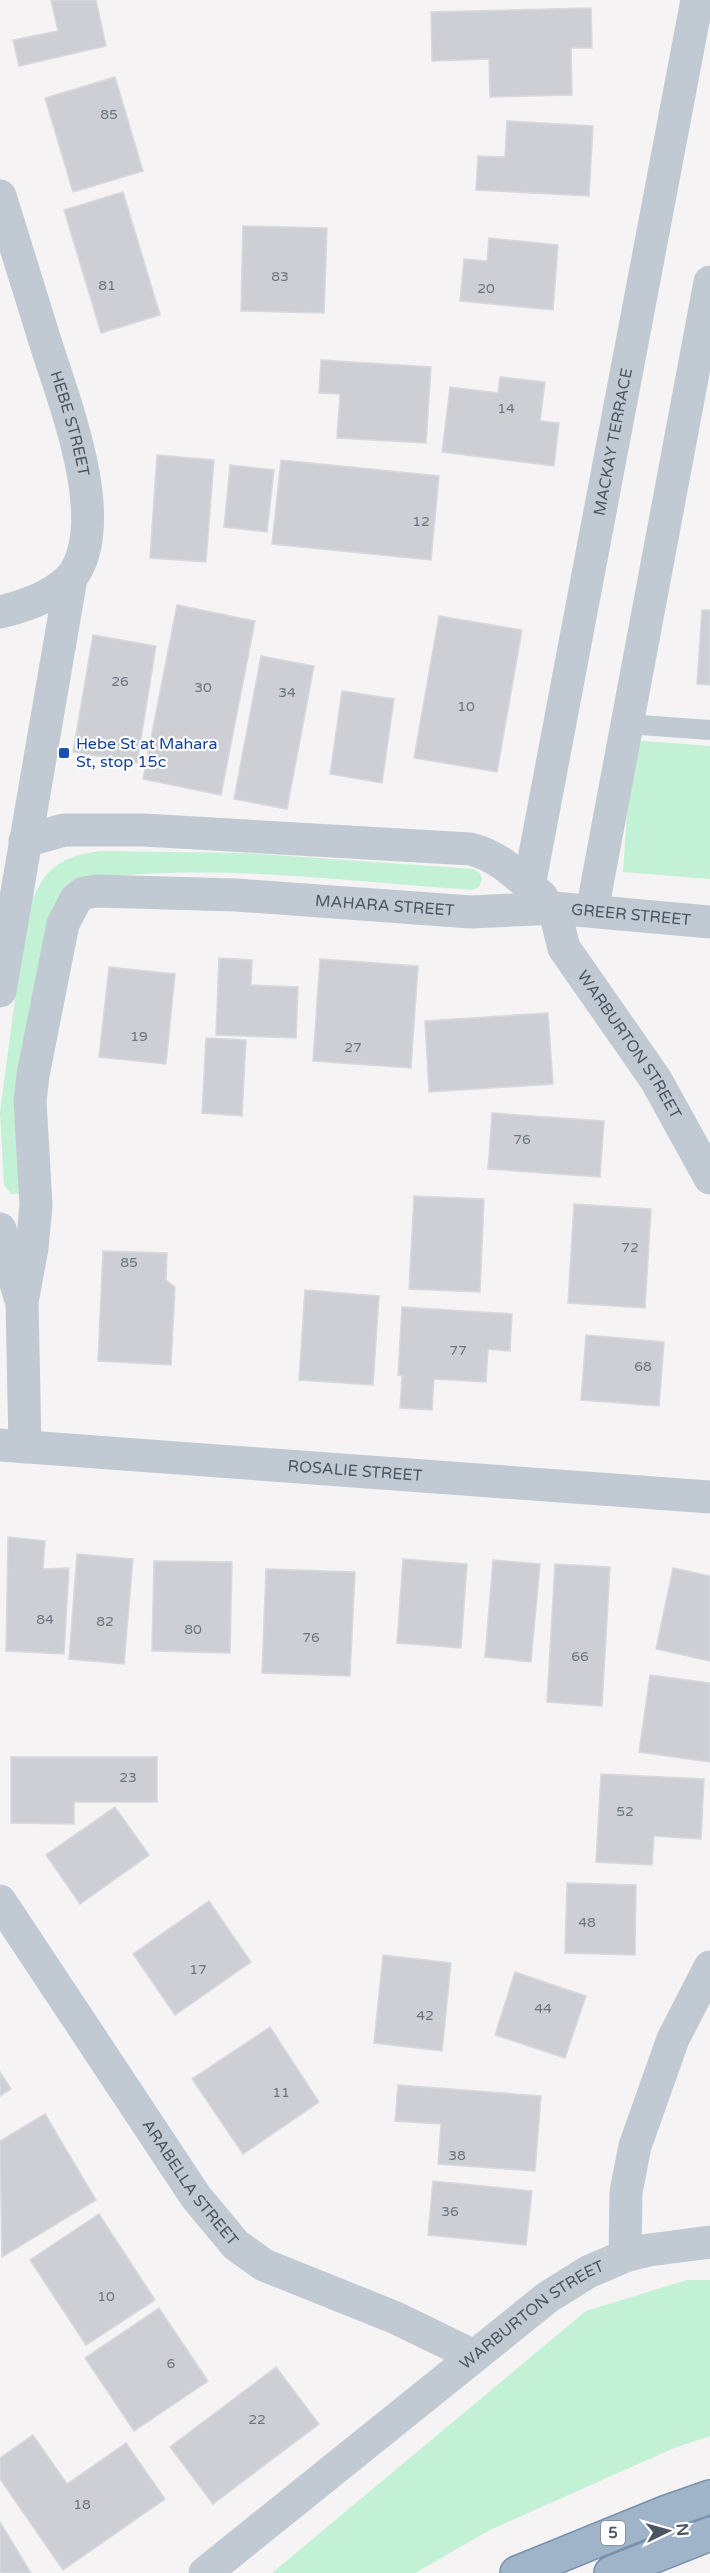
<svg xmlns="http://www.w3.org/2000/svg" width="710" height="2573" font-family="'Varela Round',sans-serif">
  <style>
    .green { fill: #c3f1d5 }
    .building { fill: #cdcfd5; stroke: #d7d9de; stroke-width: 1.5 }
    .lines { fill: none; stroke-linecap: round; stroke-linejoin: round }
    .trunk-casing { stroke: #7690ad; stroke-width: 36 }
    .service { stroke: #c1cad2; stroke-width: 20 }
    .minor { stroke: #c1cad2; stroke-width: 33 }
    .trunk { stroke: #9fb4c9; stroke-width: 33 }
    .transit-dot { fill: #1a4fb4; stroke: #fff; stroke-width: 2 }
    .labels { text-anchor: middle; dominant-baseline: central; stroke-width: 4.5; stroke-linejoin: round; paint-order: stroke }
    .number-label { font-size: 14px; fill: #6b747e }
    .shield { fill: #fff; stroke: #808990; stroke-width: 1.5 }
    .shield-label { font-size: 15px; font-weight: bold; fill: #4a5661 }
    .street-label { font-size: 16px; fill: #4a5661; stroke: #fff }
    .transit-label { font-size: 16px; fill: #164399; stroke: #fff; text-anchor: start }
  </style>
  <rect width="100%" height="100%" fill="#f5f3f3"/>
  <path class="green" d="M632 740 710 746V879L623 872Z
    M101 851 246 853 473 869 480 873 482 880 479 887 472 890C343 881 210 862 81 880L19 1194H11L4 1185 0 1112 26 917C41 873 54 857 101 851Z
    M687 2280H710V2436L674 2448 490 2530 415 2573H272L586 2311Z"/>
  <path class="building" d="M51 0H96L106 46 19 66 13 40 58 31Z
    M591 8 592 48H571L572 95 490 97 489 59 432 61 431 12Z
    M115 77 143 171 73 192 45 98Z
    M507 121 593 126 589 196 476 190 478 156 505 157Z
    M123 192 160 315 101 333 64 210Z
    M243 226 327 228 324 313 241 311Z
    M489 238 558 245 553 310 460 301 464 259 487 261Z
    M321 360 431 367 426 443 337 438 340 394 319 393Z
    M500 377 545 382 540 421 559 423 554 466 442 452 450 387 498 393Z
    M157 455 214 460 206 562 150 558Z
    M281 460 439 476 431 560 272 544Z
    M230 465 274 470 267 532 224 527Z
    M177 605 255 621 221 795 143 779Z
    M702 610H710V685L697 684Z
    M439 616 522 630 497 772 414 758Z
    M93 635 156 646 137 763 73 752Z
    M261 656 314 666 287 809 234 799Z
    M342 691 394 699 382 783 330 774Z
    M219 958 252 960 251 985 298 987 296 1038 216 1035Z
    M320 959 418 966 411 1068 313 1061Z
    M109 967 175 974 166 1064 99 1057Z
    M548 1013 553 1084 429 1092 425 1021Z
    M206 1038 246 1040 242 1116 202 1113Z
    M492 1113 604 1121 600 1177 488 1169Z
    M414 1196 484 1199 480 1292 409 1289Z
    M574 1204 651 1209 645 1308 568 1303Z
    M103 1251 167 1253 166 1280 175 1287 171 1365 98 1361Z
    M305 1290 379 1296 373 1385 299 1380Z
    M402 1307 512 1314 510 1351 488 1349 486 1382 434 1379 432 1410 400 1408 402 1376 398 1375Z
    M586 1335 664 1342 659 1406 581 1400Z
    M8 1537 45 1541 43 1569 69 1568 64 1654 6 1651Z
    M77 1554 133 1559 124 1664 69 1659Z
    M403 1559 467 1564 461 1648 397 1643Z
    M493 1560 540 1564 531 1662 485 1657Z
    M154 1561 232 1562 230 1653 152 1651Z
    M555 1564 610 1567 602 1706 547 1702Z
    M673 1568 710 1576V1661L656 1649Z
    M266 1569 355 1572 350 1676 262 1673Z
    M650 1675 710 1683V1762L639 1752Z
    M11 1757H157V1802H74V1824L11 1823Z
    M601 1774 704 1779 701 1839 654 1836 652 1865 596 1862Z
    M115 1807 149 1855 80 1904 46 1855Z
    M567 1883 636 1885 635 1955 565 1953Z
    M209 1901 251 1962 175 2015 133 1954Z
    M383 1955 451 1963 442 2051 374 2043Z
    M515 1972 586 1996 565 2058 495 2035Z
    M270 2027 319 2102 243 2154 192 2079Z
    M0 2072 11 2089 0 2096Z
    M398 2085 541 2096 535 2171 438 2164 441 2124 395 2121Z
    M45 2114 96 2200 2 2257 0 2141Z
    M433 2181 532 2191 526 2245 428 2235Z
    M99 2214 155 2300 86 2345 30 2260Z
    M159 2308 208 2381 134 2431 85 2358Z
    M276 2367 319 2424 213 2504 170 2447Z
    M33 2435 67 2484 126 2443 165 2499 63 2570 0 2479V2458Z
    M0 2522 31 2573H0Z"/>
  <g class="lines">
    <defs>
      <path id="trunk" d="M517 2573 667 2512 710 2497
        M611 2573 710 2534"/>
    </defs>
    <use href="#trunk" class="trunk-casing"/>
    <path class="service" d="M627 724 710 730"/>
    <g class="minor">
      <path id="s1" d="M0 196C15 245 30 293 45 341 63 399 110 515 75 572 61 594 25 606 0 612"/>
      <path d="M25 841 64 830H144L470 849C500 856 519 877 542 897"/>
      <path id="s2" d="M529 886 697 0"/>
      <path id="s3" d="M554 908 564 948 656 1080 710 1178"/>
      <path d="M592 911 710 282"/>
      <path d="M0 991 71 578"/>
      <path d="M0 1229 20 1297"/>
      <path id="s4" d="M0 1445 710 1497"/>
      <path id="s5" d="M25 1447 22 1302 32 1248 36 1205 30 1101 33 1075 63 924 76 899 84 893 97 891 236 895 471 912 554 908 710 922"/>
      <path id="s6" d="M0 1901 196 2197 236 2245 264 2265 396 2318 474 2356"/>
      <path d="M625 2256 649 2250 710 2242"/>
      <path id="s7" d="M205 2573 548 2297 588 2272 625 2256 626 2192 635 2146 673 2039 710 1967"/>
    </g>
    <use href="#trunk" class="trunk"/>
  </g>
  <rect class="transit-dot" x="58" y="747" width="12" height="12" rx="3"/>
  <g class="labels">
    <g class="number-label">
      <text x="109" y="114">85</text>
      <text x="280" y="276">83</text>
      <text x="107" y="285">81</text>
      <text x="486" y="288">20</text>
      <text x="506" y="408">14</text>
      <text x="421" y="521">12</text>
      <text x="120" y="681">26</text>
      <text x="203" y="687">30</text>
      <text x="287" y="692">34</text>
      <text x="466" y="706">10</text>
      <text x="139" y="1036">19</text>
      <text x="353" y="1047">27</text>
      <text x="522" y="1139">76</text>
      <text x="630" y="1247">72</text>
      <text x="129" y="1262">85</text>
      <text x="458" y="1350">77</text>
      <text x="643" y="1366">68</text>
      <text x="45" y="1619">84</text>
      <text x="105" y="1621">82</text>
      <text x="193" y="1629">80</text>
      <text x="311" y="1637">76</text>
      <text x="580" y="1656">66</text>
      <text x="128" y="1777">23</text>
      <text x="625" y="1811">52</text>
      <text x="587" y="1922">48</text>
      <text x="198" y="1969">17</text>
      <text x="543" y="2008">44</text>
      <text x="425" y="2015">42</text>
      <text x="281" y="2092">11</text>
      <text x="457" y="2155">38</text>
      <text x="450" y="2211">36</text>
      <text x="106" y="2296">10</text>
      <text x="171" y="2363">6</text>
      <text x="257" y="2419">22</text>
      <text x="82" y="2504">18</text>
    </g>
    <rect class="shield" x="601" y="2521" width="24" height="24" rx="4.5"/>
    <g class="shield-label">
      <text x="613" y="2533">5</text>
    </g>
    <g class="street-label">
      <text stroke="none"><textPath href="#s1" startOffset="238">HEBE STREET</textPath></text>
      <text stroke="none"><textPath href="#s2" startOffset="452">MACKAY TERRACE</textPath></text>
      <text stroke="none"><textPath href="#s5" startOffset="867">MAHARA STREET</textPath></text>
      <text stroke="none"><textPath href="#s5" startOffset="1114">GREER STREET</textPath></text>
      <text stroke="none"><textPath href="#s3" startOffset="158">WARBURTON STREET</textPath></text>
      <text stroke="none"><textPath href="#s4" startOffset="356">ROSALIE STREET</textPath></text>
      <text stroke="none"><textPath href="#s6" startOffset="340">ARABELLA STREET</textPath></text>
      <text stroke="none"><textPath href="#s7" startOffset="417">WARBURTON STREET</textPath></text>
    </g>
    <g class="transit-label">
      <text x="76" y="744">Hebe St at Mahara<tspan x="76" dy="18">St, stop 15c</tspan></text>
    </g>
  </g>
  <g transform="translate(668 2531) rotate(85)" stroke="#ffffff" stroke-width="4.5" paint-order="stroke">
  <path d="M0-4.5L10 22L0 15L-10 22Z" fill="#4a5661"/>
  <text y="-9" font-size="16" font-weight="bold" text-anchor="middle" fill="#4a5661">N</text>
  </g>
</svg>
